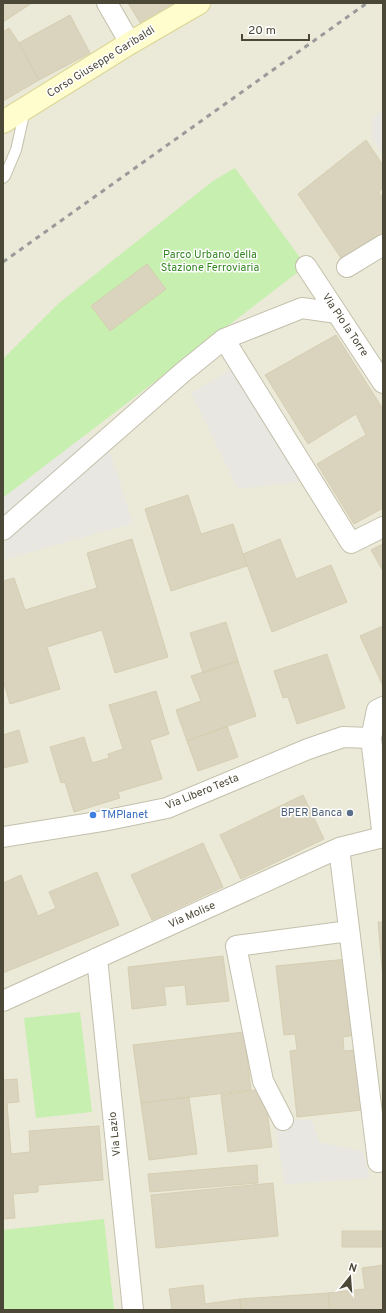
<svg xmlns="http://www.w3.org/2000/svg" width="386" height="1313" font-family="Overpass,sans-serif">
  <style>
    .residential { fill: #ebe9d8 }
    .green { fill: #c7efb0 }
    .parking { fill: #e8e7e2 }
    .building { fill: #dad4bf; stroke: #d6ceb1 }
    .lines { fill: none; stroke-linecap: round; stroke-linejoin: round }
    .lane-casing { stroke: #c4c0ac; stroke-width: 12 }
    .street-casing { stroke: #c4c0ac; stroke-width: 22 }
    .secondary-casing { stroke: #dbd696; stroke-width: 24 }
    .lane { stroke: #fff; stroke-width: 10 }
    .street { stroke: #fff; stroke-width: 20 }
    .secondary { stroke: #fffccd; stroke-width: 22 }
    .rail { stroke: #9a9a9a; stroke-width: 3; stroke-dasharray: 5 5; stroke-linecap: butt }
    .service-dot { fill: #5c6f8a; stroke: #fff; stroke-width: 1.5 }
    .shop-dot { fill: #3f7fe0; stroke: #fff; stroke-width: 1.5 }
    .labels { text-anchor: middle; dominant-baseline: central; stroke-width: 3; stroke-linejoin: round; paint-order: stroke }
    .street-label { font-size: 11px; fill: #4c4837; stroke: #fff }
    .park-label { font-size: 11px; fill: #358623; stroke: #fff }
    .service-label { font-size: 11px; fill: #4e5e75; stroke: #fff; text-anchor: end }
    .shop-label { font-size: 11px; fill: #366cbe; stroke: #fff; text-anchor: start }
  </style>
  <rect width="100%" height="100%" fill="#f7f5eb"/>
  <path class="residential" d="M3 3H383V1310H3Z"/>
  <path class="green" d="M235 168 306 266 3 498V359L59 303 213 181Z
    M80 1012 92 1112 36 1118 24 1018Z
    M104 1219 114 1310H3V1230Z"/>
  <path class="parking" d="M383 111V155L372 138 373 117Z
    M234 368 303 481 238 489 191 393Z
    M84 436 109 449 133 523 3 560V498Z
    M274 1120H312L319 1142 363 1152 370 1178 285 1184Z"/>
  <path class="building" d="M3 3H32L3 22Z
    M128 3H177L141 24Z
    M70 15 90 53 39 80 19 43Z
    M9 28 19 43 39 80 3 101V32Z
    M366 140 383 165V186L379 193 383 197V245L347 267 298 194Z
    M147 264 166 289 110 331 91 306Z
    M336 335 383 409V508L354 524 317 464 366 435 356 414 308 444 265 375Z
    M188 495 201 534 233 524 247 566 171 591 145 509Z
    M132 539 168 657 115 673 102 630 47 647 60 689 10 704 3 680V581L14 578 25 610 97 588 87 553Z
    M280 539 296 579 331 565 347 602 272 632 243 554Z
    M383 544V571L371 550Z
    M226 622 238 661 203 673 190 633Z
    M383 626V686L360 636Z
    M327 654 345 708 297 724 288 697 283 698 274 671Z
    M238 661 256 716 187 741 176 710 201 701 191 676Z
    M156 691 169 734 150 740 162 779 118 792 120 798 74 812 65 782 61 783 50 747 84 737 92 763 109 758 108 754 123 749 109 705Z
    M227 726 238 757 198 771 187 741Z
    M19 730 28 762 3 768V735Z
    M303 795 324 839 241 879 220 835Z
    M203 843 223 887 152 920 131 875Z
    M97 872 119 925 3 973V883L21 875 38 916 56 908 49 892Z
    M378 922H383V978Z
    M223 956 229 1001 187 1005 185 985 164 987 166 1005 132 1009 128 967Z
    M348 959 356 1035 343 1037 344 1051 356 1050 362 1110 297 1117 290 1051 297 1050 295 1034 284 1035 276 966Z
    M244 1032 251 1090 141 1103 133 1045Z
    M17 1079 19 1102 7 1103 11 1154 30 1152 29 1131 99 1126 103 1180 38 1185V1192L13 1194 15 1218 3 1219V1080Z
    M264 1089 272 1147 228 1152 221 1095Z
    M189 1097 197 1154 149 1160 141 1103Z
    M257 1165 258 1183 150 1192 148 1174Z
    M273 1183 278 1236 156 1248 151 1195Z
    M342 1231H383V1247H342Z
    M383 1265V1310H330L328 1293 365 1289 362 1268Z
    M203 1285 205 1304 240 1299 241 1310H172L169 1289Z
    M328 1293 330 1310H241L240 1299Z"/>
  <g class="lines">
    <defs>
      <path id="lane" d="M3 178 5 176 16 150 25 110"/>
      <path id="street" d="M107 3 130 43
        M306 266 383 383
        M347 267 383 245
        M224 339 351 543 383 527
        M3 530 182 373 224 339 302 308 337 313
        M383 707 377 710 371 738 383 838
        M3 837 103 821 167 808 308 749 343 737 371 738
        M339 848 378 1162 383 1161
        M97 958 133 1310
        M3 1001 339 848 383 837
        M283 1120 263 1081 236 946 349 931"/>
      <path id="secondary" d="M3 122 130 43 199 3"/>
    </defs>
    <use href="#lane" class="lane-casing"/>
    <use href="#street" class="street-casing"/>
    <use href="#secondary" class="secondary-casing"/>
    <use href="#lane" class="lane"/>
    <use href="#street" class="street"/>
    <use href="#secondary" class="secondary"/>
    <path class="rail" d="M3 262 367 3"/>
  </g>
  <circle class="service-dot" cx="350" cy="813" r="4"/>
  <circle class="shop-dot" cx="93" cy="815" r="4"/>
  <g class="labels">
    <g class="street-label">
      <text transform="translate(101 62) rotate(-32)">Corso Giuseppe Garibaldi</text>
      <text transform="translate(345 325) rotate(56)">Via Pio la Torre</text>
      <text transform="translate(202 792) rotate(-22)">Via Libero Testa</text>
      <text transform="translate(192 915) rotate(-24)">Via Molise</text>
      <text transform="translate(115 1134) rotate(-96)">Via Lazio</text>
    </g>
    <g class="park-label">
      <text x="210" y="255">Parco Urbano della<tspan x="210" dy="13">Stazione Ferroviaria</tspan></text>
    </g>
    <g class="service-label">
      <text x="342" y="813">BPER Banca</text>
    </g>
    <g class="shop-label">
      <text x="101" y="815">TMPlanet</text>
    </g>
  </g>
  <rect width="386" height="1313" fill="none" stroke="#4c4837" stroke-width="8"/>
  <g transform="translate(350 1277) rotate(17)" stroke="#ffffff" stroke-width="3" paint-order="stroke">
  <path d="M0-3L7 15L0 10L-7 15Z" fill="#4c4837"/>
  <text y="-6" font-size="11" font-weight="bold" text-anchor="middle" fill="#4c4837">N</text>
  </g>
  <path d="M242 34v6h67v-6" fill="none" stroke="#4c4837" stroke-width="2"/>
  <text x="248" y="34" font-size="12" fill="#4c4837" stroke="#ffffff" stroke-width="3" paint-order="stroke">20 m</text>
</svg>
